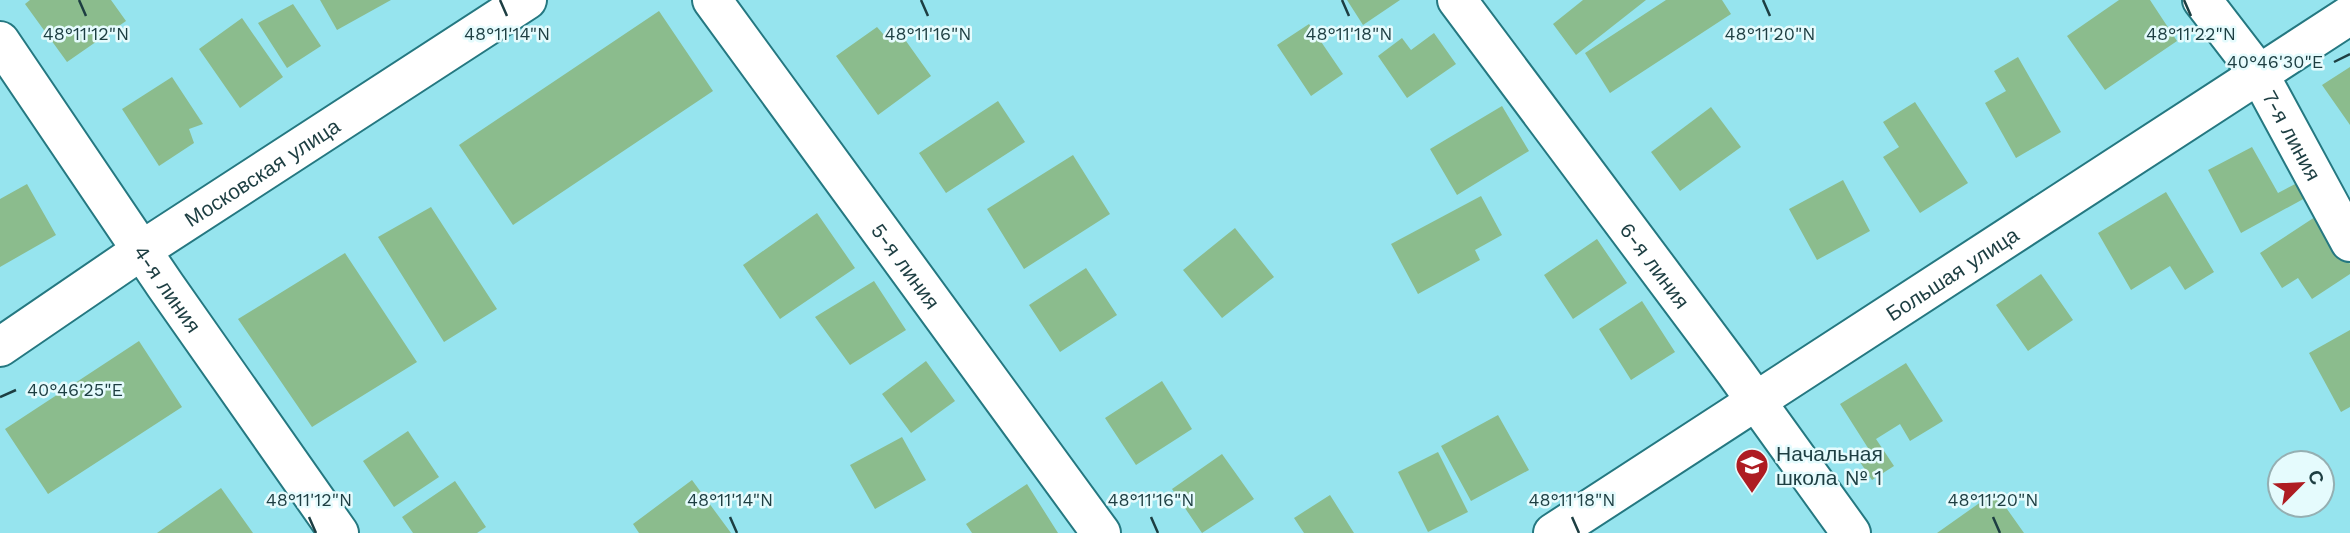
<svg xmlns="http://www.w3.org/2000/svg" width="2350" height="533" font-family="'Work Sans',sans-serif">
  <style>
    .building { fill: #8bbc8d }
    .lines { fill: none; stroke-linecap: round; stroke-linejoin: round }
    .minor-casing { stroke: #257881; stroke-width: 42 }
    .minor { stroke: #fff; stroke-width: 38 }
    .ticks { fill: none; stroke: #1d3e42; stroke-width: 2.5 }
    .labels { text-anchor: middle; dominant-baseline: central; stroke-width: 5; stroke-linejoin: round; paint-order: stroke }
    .street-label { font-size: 21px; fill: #1d3e42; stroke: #e5fbfd }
    .poi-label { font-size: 21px; fill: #1d3e42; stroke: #e5fbfd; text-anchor: start }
    .ticks-label { font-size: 18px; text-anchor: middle; fill: #1d3e42; stroke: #e5fbfd; stroke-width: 5; stroke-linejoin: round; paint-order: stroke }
  </style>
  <rect width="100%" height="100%" fill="#96e4ee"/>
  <path class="building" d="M30 0H111L126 21 67 62 25 4Z
    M320 0H391L337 30Z
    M1347 0H1400L1363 25Z
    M1583 0H1646L1576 55 1553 24Z
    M1666 0H1722L1731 14 1610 93 1585 53Z
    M2119 0H2150L2177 41 2105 90 2067 36Z
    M293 4 321 46 287 68 258 23Z
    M659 11 713 91 513 225 459 145Z
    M242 18 283 77 240 108 199 49Z
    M1309 24 1343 74 1311 96 1277 45Z
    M877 27 884 35 896 27 931 76 878 115 836 56Z
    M1434 33 1456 64 1407 98 1378 56 1402 38 1411 50Z
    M2018 57 2061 132 2016 158 1985 103 2006 91 1994 71Z
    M2350 67V125L2322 85Z
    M172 77 203 124 189 129 194 143 159 166 122 109Z
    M998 101 1025 142 946 193 919 153Z
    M1915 102 1968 183 1920 213 1883 157 1899 147 1883 122Z
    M1502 106 1529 151 1457 195 1430 149Z
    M1711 107 1741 147 1680 191 1651 152Z
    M2252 147 2278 193 2299 182 2307 197 2241 233 2208 170Z
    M1073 155 1110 214 1024 269 987 209Z
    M1843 180 1870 231 1817 260 1789 209Z
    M27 184 56 235 0 267V199Z
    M2166 192 2214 272 2185 290 2170 266 2131 290 2098 233Z
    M1481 196 1502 235 1475 250 1480 260 1418 294 1391 244Z
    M431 207 497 309 444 342 378 237Z
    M817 213 855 268 780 319 743 265Z
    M2318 215 2350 264V274L2312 299 2298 278 2282 288 2260 253Z
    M1235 228 1274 277 1222 318 1183 270Z
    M1597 239 1627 283 1573 319 1544 275Z
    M345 253 417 362 312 427 238 319Z
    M1086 268 1117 315 1060 352 1029 305Z
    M2041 274 2073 320 2028 351 1996 305Z
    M874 281 906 330 850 365 815 317Z
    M1642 301 1675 352 1631 380 1599 329Z
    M2350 330V407L2341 412 2309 353Z
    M139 341 182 407 48 494 5 429Z
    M926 361 955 401 911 433 882 394Z
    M1906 363 1943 421 1910 441 1900 424 1876 439 1894 466 1872 480 1856 456 1868 448 1840 404Z
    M1162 381 1192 429 1136 465 1105 418Z
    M1498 415 1529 470 1471 501 1441 446Z
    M408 431 439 477 394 507 363 461Z
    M902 437 926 480 875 509 850 465Z
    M1438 452 1468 512 1428 532 1398 472Z
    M1222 454 1254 499 1202 533 1172 489Z
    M692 480 731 533H639L633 524Z
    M455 481 486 527 477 533H413L402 517Z
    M1027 484 1058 533H972L966 524Z
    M221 488 253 533H157Z
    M1995 492 2024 533H1937Z
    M1330 495 1354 533H1304L1294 518Z"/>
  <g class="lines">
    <defs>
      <g id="minor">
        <path id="s1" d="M712 0 1101 533"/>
        <path id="s2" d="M1457 0 1735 372 1851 533"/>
        <path id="s3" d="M2202 0 2259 74 2350 242"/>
        <path id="s4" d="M0 41 165 285 339 533"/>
        <path id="s5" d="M0 347 142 250 527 0"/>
        <path id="s6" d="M1553 533 2350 15"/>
      </g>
    </defs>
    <use href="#minor" class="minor-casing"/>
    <use href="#minor" class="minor"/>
  </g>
  <path class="ticks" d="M79 0 86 16M500 0 507 16M921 0 928 16M1342 0 1349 16M1763 0 1770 16M2184 0 2191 16M2334 62 2350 54M0 397 16 390M309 517 316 533M730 517 737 533M1151 517 1158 533M1572 517 1579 533M1993 517 2000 533"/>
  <defs>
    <symbol id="school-pin" viewBox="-11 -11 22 30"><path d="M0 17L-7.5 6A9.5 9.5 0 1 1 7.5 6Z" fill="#ae1c22" stroke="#e5fbfd"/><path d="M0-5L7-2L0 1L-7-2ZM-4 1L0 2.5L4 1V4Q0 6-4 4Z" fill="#fff"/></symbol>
  </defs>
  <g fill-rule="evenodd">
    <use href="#school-pin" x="1733" y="446" width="38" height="52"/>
  </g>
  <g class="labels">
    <g class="street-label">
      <text stroke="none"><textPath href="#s3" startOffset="163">7-я линия</textPath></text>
      <text stroke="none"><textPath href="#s5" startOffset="315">Московская улица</textPath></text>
      <text stroke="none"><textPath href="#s2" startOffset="331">6-я линия</textPath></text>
      <text stroke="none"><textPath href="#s1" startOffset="329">5-я линия</textPath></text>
      <text stroke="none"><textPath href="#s6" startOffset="476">Большая улица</textPath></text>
      <text stroke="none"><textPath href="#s4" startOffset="299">4-я линия</textPath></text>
    </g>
    <g class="poi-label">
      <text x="1776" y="453">Начальная<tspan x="1776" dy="24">школа № 1</tspan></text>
    </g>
  </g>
  <g class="ticks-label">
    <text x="86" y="40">48°11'12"N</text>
    <text x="507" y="40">48°11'14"N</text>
    <text x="928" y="40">48°11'16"N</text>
    <text x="1349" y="40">48°11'18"N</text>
    <text x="2191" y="40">48°11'22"N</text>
    <text x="1770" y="40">48°11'20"N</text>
    <text x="2275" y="68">40°46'30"E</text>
    <text x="75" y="396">40°46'25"E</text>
    <text x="309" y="506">48°11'12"N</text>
    <text x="730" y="506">48°11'14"N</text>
    <text x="1151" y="506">48°11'16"N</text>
    <text x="1572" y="506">48°11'18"N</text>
    <text x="1993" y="506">48°11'20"N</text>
  </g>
  <g transform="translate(2301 484) rotate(66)"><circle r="33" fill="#e5fbfd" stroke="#95afb2" stroke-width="2"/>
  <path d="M0-5L12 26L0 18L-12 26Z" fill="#ae1c22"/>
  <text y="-10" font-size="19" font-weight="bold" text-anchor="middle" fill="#1d3e42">С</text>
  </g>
</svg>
